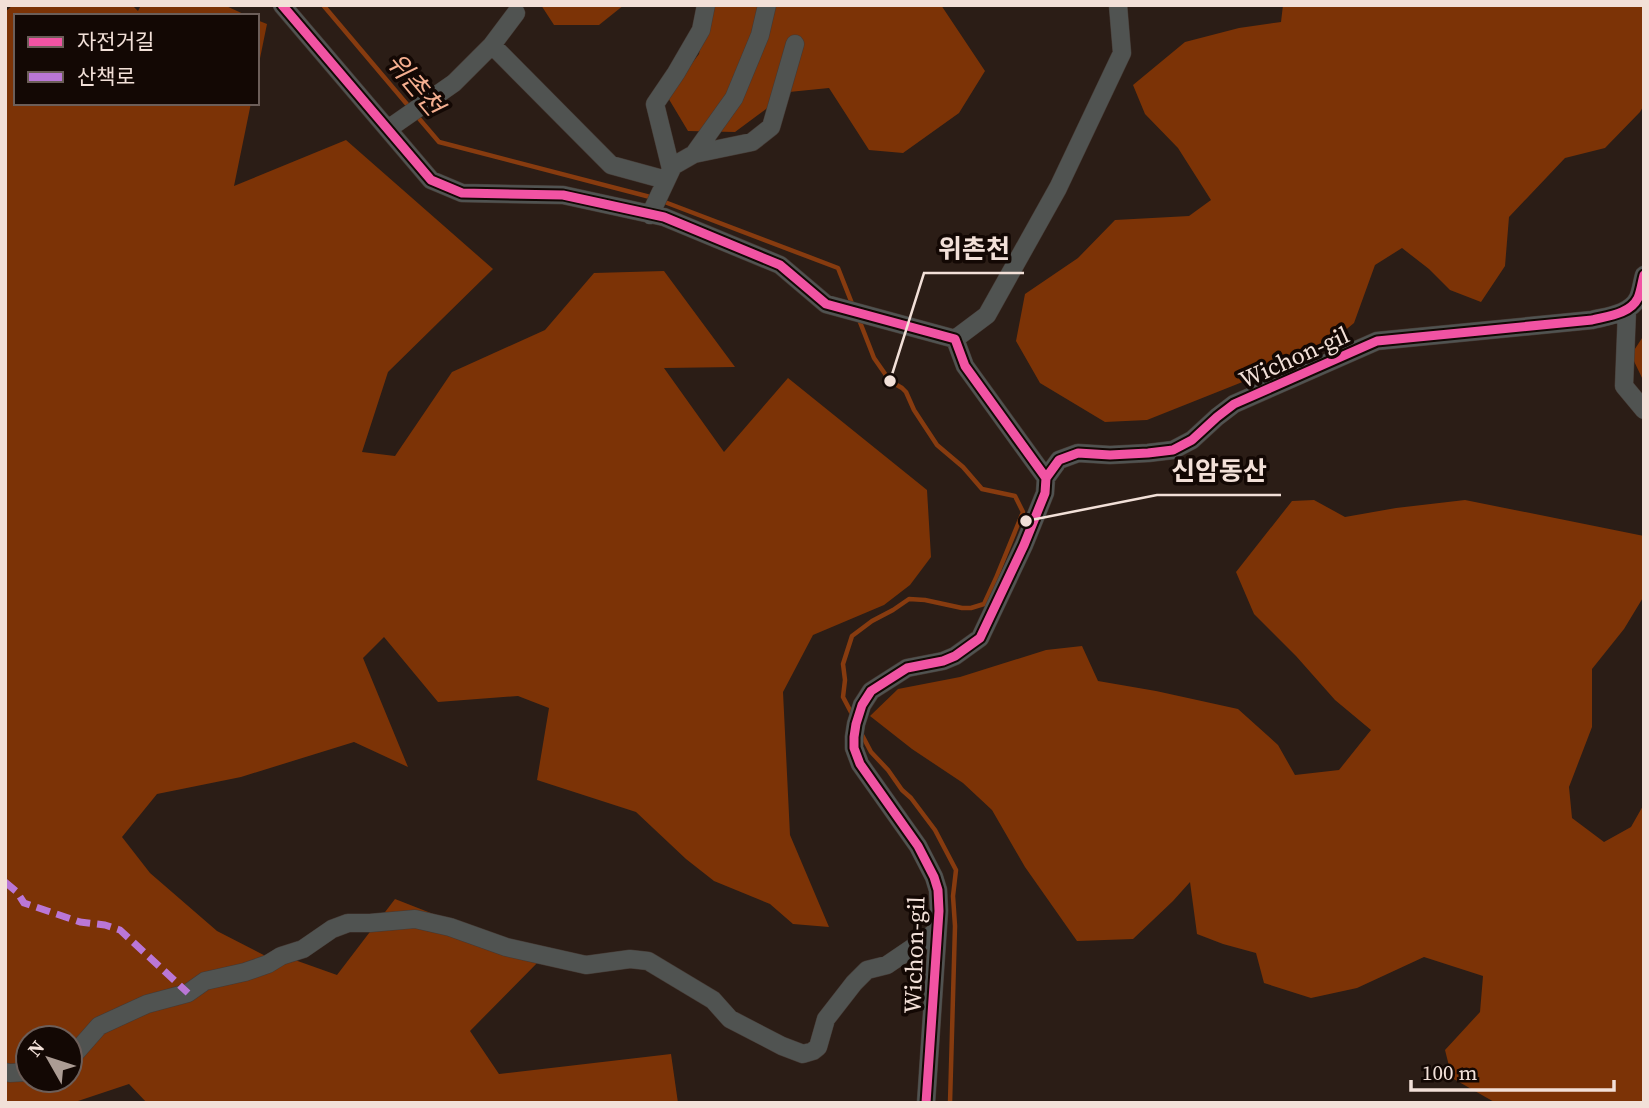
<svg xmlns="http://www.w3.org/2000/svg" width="1649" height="1108" font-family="'Source Serif 4','Noto Sans KR',serif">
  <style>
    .forest { fill: #7c3306; fill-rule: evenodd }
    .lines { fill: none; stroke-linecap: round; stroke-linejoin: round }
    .stream { stroke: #873b0f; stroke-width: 4.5 }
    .minor-casing { stroke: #453933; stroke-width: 19 }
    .minor { stroke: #505351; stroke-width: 18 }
    .quiet { stroke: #ba77d6; stroke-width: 7; stroke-dasharray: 14 7; stroke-linecap: butt }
    .cycleway-casing { stroke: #130804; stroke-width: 13 }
    .cycleway { stroke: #f153a3; stroke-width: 9 }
    .labels { text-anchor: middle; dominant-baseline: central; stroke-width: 7; stroke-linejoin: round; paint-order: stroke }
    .street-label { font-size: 24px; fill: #f2e0d8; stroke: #130804 }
    .water-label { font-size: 26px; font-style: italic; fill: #f5af90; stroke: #130804 }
    .leader { fill: none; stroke: #f2e0d8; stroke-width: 2.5 }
    .callout-dot { fill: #f2e0d8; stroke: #130804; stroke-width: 2.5 }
    .callout-label { font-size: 26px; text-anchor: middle; font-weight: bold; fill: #f2e0d8; stroke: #130804; stroke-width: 7; stroke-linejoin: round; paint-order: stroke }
  </style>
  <rect width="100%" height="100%" fill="#2b1d16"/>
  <path class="forest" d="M13 5H132L138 11 141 5H224L248 16H16V103H251L234 186 346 140 493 269 388 372 362 452 395 456 452 372 545 330 594 273 664 271 735 367 664 368 724 452 788 378 927 490 931 557 910 585 884 605 813 635 783 692 790 835 829 927 793 924 770 904 714 881 686 859 636 812 537 780 549 708 518 696 438 702 384 637 363 658 408 767 354 742 241 777 157 794 122 837 150 873 217 931 281 964 292 959 337 975 395 899 543 957 470 1031 499 1074 671 1054 678 1103H147L129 1084 72 1103H5V12ZM28 1038H70V1080H28Z
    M541 5H624L599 25H554Z
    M707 5H941L985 71 959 113 903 153 869 150 829 88 789 92 735 132 688 131 667 96 699 54Z
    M1283 5H1644V105L1640 112 1605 148 1565 158 1509 217 1505 266 1481 302 1450 290 1429 269 1402 248 1375 265 1354 323 1320 351 1147 420 1105 422 1040 383 1016 341 1025 294 1078 258 1115 220 1189 216 1211 200 1178 148 1145 114 1133 85 1185 42 1239 28 1281 22Z
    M257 20 267 24 257 73Z
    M1644 335V382L1631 355Z
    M1314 500 1345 517 1396 508 1465 500 1644 536V596L1624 629 1592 669V727L1569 787 1572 818 1604 842 1631 827 1644 804V1103H1496L1452 1078 1445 1050 1480 1012 1483 976 1424 957 1357 988 1311 998 1264 983 1256 953 1223 944 1197 934 1190 882 1173 901 1133 939 1077 941 1025 867 992 810 963 783 912 749 870 716 898 689 960 677 1046 650 1082 646 1098 681 1156 691 1238 709 1278 745 1295 775 1339 770 1371 730 1335 700 1296 656 1254 614 1236 572 1292 501Z"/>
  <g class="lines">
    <path class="stream" d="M323 5 411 109
      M416 115 439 142 654 198
      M662 201 838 268 853 306
      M853 716 843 697 845 680 843 664 852 636 872 621 893 610 909 599 925 600 962 608H971L984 604 996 578 1023 512 1015 496 982 489 963 467 937 445 914 410 906 392 902 388 890 381 874 358 858 317
      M861 733 871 752 888 770 902 790 911 798 935 830 956 870 953 896 955 926 950 1103"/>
    <defs>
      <path id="minor" d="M282 5 431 180 462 193 563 195 664 217 780 265 826 304 955 339 965 366 1046 478
        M492 45 611 165 666 180
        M388 129 454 83 492 45 516 13
        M694 154 752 142 771 127 795 44
        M671 169 655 104 676 73 701 30 706 5
        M650 215 673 166 694 154 734 98 760 35 767 5
        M1627 310 1624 386 1644 410
        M955 339 987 315 1058 188 1122 53 1118 5
        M70 1059 99 1026 147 1004 188 993 205 981 245 972 268 964 281 956 303 949 332 929 348 923H370L415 919 450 927 506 947 586 965 630 959 648 961 713 1000 730 1019 782 1046 803 1054 813 1051 818 1047 826 1019 854 983 867 970 887 965 937 931
        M5 1072 10 1073 28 1072
        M926 1103 939 911 938 890 934 877 918 846 860 764 854 748V737L856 724 862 705 871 691 907 668 943 661 955 656 980 638 1024 545 1045 493 1046 478 1059 460 1078 453 1110 455 1148 453 1173 450 1192 440 1217 417 1234 404 1377 341 1592 320C1608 316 1630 314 1638 298 1641 291 1642 282 1644 275"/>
    </defs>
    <use href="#minor" class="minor-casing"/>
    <use href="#minor" class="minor"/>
    <path class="quiet" d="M5 882 17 892 24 903 80 922 105 925 120 930 188 993"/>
    <defs>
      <path id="cycleway" d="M282 5 431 180 462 193 563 195 664 217 780 265 826 304 955 339 965 366 1046 478
        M926 1103 939 911 938 890 934 877 918 846 860 764 854 748V737L856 724 862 705 871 691 907 668 943 661 955 656 980 638 1024 545 1045 493 1046 478 1059 460 1078 453 1110 455 1148 453 1173 450 1192 440 1217 417 1234 404 1377 341 1592 320C1608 316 1630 314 1638 298 1641 291 1642 282 1644 275"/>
    </defs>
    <use href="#cycleway" class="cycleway-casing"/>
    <use href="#cycleway" class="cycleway"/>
  </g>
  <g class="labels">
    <g class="street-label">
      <text transform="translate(1294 357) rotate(-24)">Wichon-gil</text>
      <text transform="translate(914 955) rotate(-88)">Wichon-gil</text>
    </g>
    <g class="water-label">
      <text transform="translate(415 84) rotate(50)">위촌천</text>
    </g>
  </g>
  <path class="leader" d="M890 381L924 273H1024M1026 521L1157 495H1281"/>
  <g class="callout-dot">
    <circle cx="890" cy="381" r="7"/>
    <circle cx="1026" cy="521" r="7"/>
  </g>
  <g class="callout-label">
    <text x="974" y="258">위촌천</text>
    <text x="1219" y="480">신암동산</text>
  </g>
  <rect width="1649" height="1108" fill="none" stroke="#f2e0d8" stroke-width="14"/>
  <rect x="14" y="14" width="245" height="91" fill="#130804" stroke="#6c5e59" stroke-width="2"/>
  <rect x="28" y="37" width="35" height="10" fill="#f153a3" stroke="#6c5e59" stroke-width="2"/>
  <text x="77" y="49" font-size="21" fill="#f2e0d8">자전거길</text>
  <rect x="28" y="72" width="35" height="10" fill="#ba77d6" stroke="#6c5e59" stroke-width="2"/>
  <text x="77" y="84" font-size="21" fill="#f2e0d8">산책로</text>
  <g transform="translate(49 1059) rotate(309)"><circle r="33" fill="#130804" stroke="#6c5e59" stroke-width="2"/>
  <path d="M0-5L12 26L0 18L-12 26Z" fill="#ac9c94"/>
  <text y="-10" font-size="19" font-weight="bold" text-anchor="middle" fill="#f2e0d8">N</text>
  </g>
  <path d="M1411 1080v10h203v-10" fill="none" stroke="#f2e0d8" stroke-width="3.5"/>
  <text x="1422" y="1080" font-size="21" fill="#f2e0d8" stroke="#130804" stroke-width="5" paint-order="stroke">100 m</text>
</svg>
